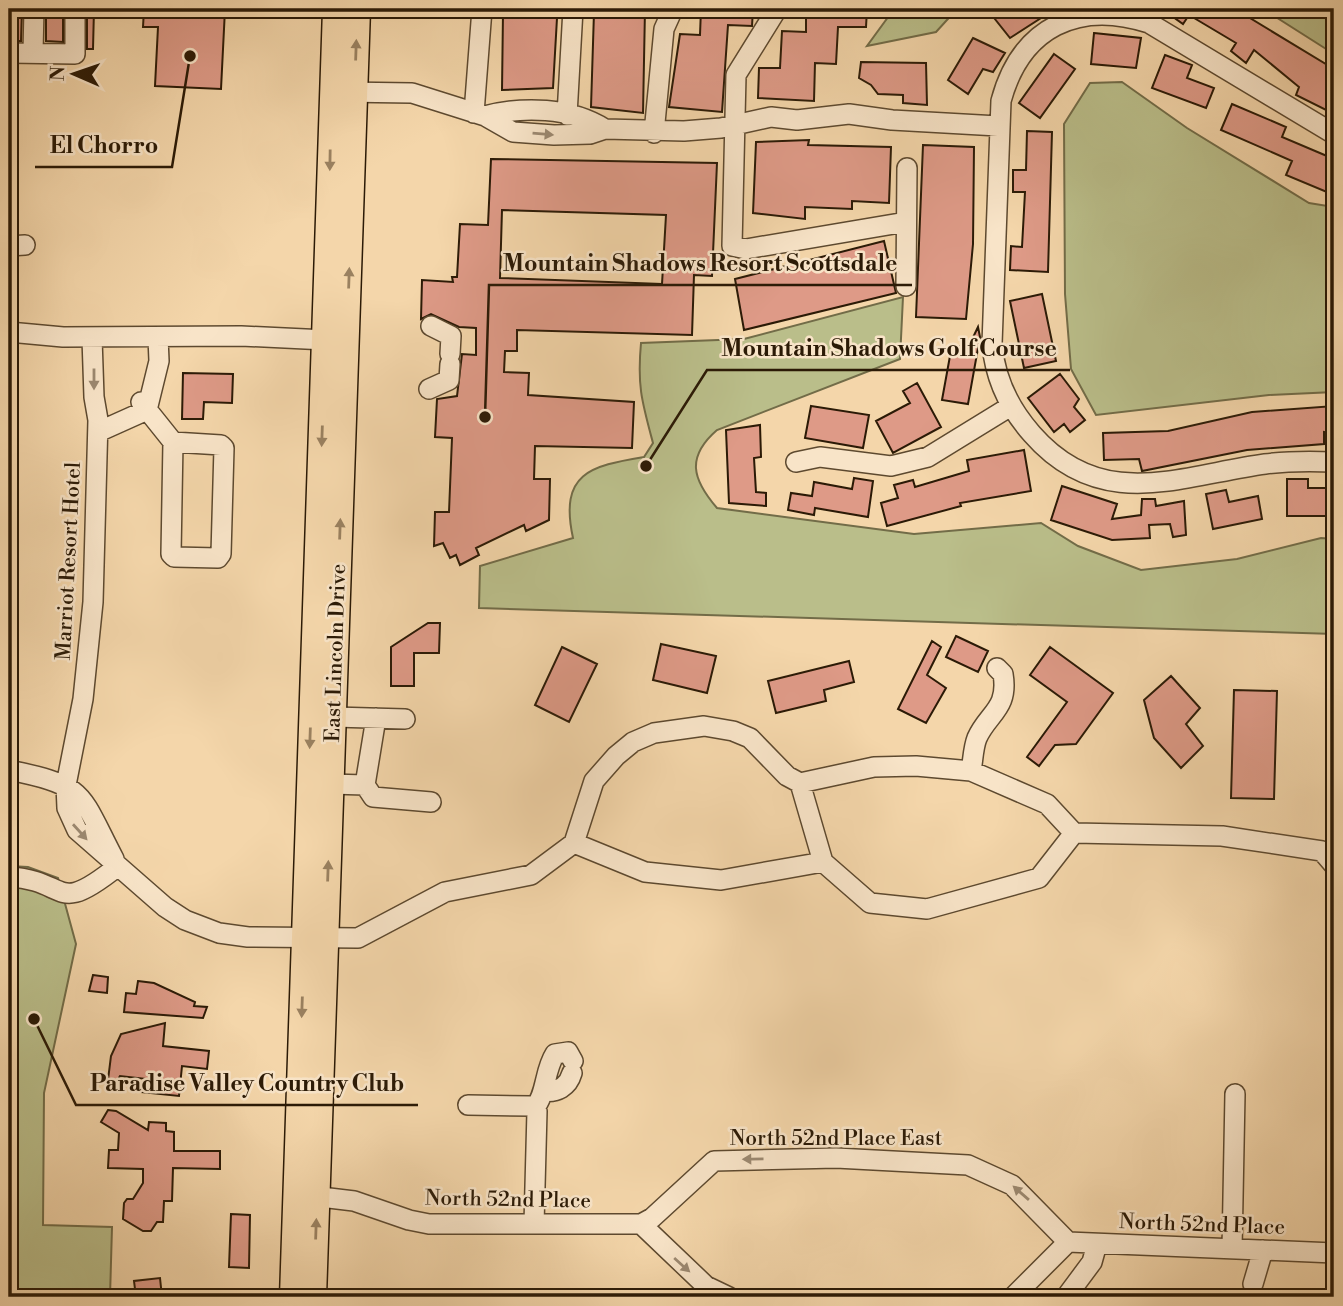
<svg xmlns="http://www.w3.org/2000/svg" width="1343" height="1306" font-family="'Libre Bodoni',serif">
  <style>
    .green { fill: #babe8a; stroke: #726c48; stroke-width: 2 }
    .building { fill: #de9a87; stroke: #2b1a06; stroke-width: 2; fill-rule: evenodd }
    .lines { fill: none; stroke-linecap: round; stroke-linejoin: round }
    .minor-casing { stroke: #5d492f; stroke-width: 22 }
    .major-casing { stroke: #2b1a06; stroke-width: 27 }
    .minor { stroke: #f8e4c8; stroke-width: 19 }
    .major { stroke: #f4d6aa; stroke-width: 24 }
    .oneway { fill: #9a8160 }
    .oneway2 { fill: #9c8971 }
    .labels { text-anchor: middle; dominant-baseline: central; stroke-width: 5; stroke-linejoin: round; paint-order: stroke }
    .street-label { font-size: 21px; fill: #2b1a06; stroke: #f8e4c8 }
    .leader { fill: none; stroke: #2b1a06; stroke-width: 2.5 }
    .callout-dot { fill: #2b1a06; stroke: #f8e4c8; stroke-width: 2.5 }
    .callout-label { font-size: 23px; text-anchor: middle; font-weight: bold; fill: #2b1a06; stroke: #f8e4c8; stroke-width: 5; stroke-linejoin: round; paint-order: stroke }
  </style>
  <rect width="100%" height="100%" fill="#f4d6aa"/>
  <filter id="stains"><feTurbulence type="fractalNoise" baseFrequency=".00286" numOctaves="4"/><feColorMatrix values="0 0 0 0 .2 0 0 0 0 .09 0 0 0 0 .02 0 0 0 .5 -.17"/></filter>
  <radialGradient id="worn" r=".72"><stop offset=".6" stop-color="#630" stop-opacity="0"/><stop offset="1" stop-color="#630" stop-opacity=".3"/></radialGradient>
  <path class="green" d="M894 9H957L936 32 867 46Z
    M1263 9H1334V54Z
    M1122 82 1187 128 1309 203 1334 207V392L1269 395 1096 415 1071 369 1065 294 1064 124 1090 83Z
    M903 297 900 359 717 430C686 457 692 479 717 508L914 534 1041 523 1078 546 1141 570 1237 559 1321 538 1334 539V634L479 608 480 566 573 538C559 473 590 466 644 457L653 443C642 402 637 386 641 343L744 339Z
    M9 866 28 867 58 878 76 944 44 1093 43 1225 112 1227 110 1297H9Z"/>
  <path class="building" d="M9 9H22L21 41H9Z
    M46 9H63V42L46 41Z
    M87 9H94L93 49H87Z
    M144 9H225L221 89 155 86 158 27H143Z
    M598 9H645L643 113 591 107 594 12Z
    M701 9H753L752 26 728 25 722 112 669 107 680 34 700 35Z
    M806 9H867L866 27H838L836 64 815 63 814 101 758 98 759 68H780L782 31 806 32Z
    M987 9H1055L1010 38Z
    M1162 9H1235L1334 69V114L1296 95 1299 87 1254 50 1246 63 1231 51 1236 43 1189 15 1183 24Z
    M503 13H550L549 18H557L553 88 502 90Z
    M1094 33 1141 38 1136 68 1091 64Z
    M973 38 1005 53 993 72 983 69 968 94 948 80Z
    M1054 54 1075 69 1040 118 1019 103Z
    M1165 55 1192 65 1187 78 1214 88 1206 108 1152 88Z
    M861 62 926 63 927 105 903 103V95L878 94 871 85 859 78Z
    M1232 104 1286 127 1282 137 1334 159V195L1286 175 1292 161 1221 130Z
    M1027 131 1052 132 1048 272 1010 270 1011 246 1022 247 1025 192H1013V170H1026Z
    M809 140 808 145 891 147 889 203 852 201V209L805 207V219L753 213 756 142Z
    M923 145 974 147 973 244 966 319 916 317Z
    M491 159 717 163 712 276 694 275 692 335 517 330V351H505L504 372 529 373 528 395 634 402 632 448 535 446 534 479H550L549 520 526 531 524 525 476 548 479 555 460 565 456 555 450 558 443 543 434 546 435 512H449L452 438 435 437 437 399 457 396 462 354 476 355V328L459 327 431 314 421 319 422 280 453 282 452 277H457L460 224 488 225ZM502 210 666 215 662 284 500 278Z
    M884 241 896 293 744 330 735 279Z
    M1042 294 1056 361 1024 368 1010 301Z
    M978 327 980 337 968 404 942 400 952 345 968 348Z
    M183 373 233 374 232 403 204 402 203 419H182Z
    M1060 374 1079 399 1074 407 1085 420 1070 432 1064 424 1054 432 1028 398Z
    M917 383 941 427 893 453 876 421 910 403 903 391Z
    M811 406 869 415 863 448 805 438Z
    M1334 406V434L1324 432V444L1247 450 1142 471 1139 459 1104 460 1103 433 1168 431 1252 412Z
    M760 425 761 457 754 458 756 492 766 493V506L729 503 726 430Z
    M1024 450 1031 491 960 503 961 506 887 526 881 503 898 498 894 485 913 480 915 487 969 471 967 460Z
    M854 478 873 481 868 517 815 508 814 515 788 510 791 493 812 496 814 482 852 489Z
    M1287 479H1308V488H1334V516H1287Z
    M1062 486 1117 504 1112 519 1141 515 1142 499H1155L1156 506 1184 501 1186 535 1173 537 1170 524 1149 525 1150 538 1112 540 1051 520Z
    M1226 490 1229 502 1258 496 1262 519 1213 529 1206 494Z
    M428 623H440L439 653H414V686H391V647Z
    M956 636 988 651 978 672 946 657Z
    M932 641 941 647 927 675 946 688 926 723 898 709Z
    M661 644 716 656 707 693 653 680Z
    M562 647 597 664 569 722 535 705Z
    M1050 647 1113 693 1076 744 1055 745 1039 766 1027 757 1067 702 1030 675Z
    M849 661 854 682 824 690 826 701 776 713 768 681Z
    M1171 676 1200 708 1186 724 1203 746 1181 768 1154 738 1144 700Z
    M1234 690 1277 691 1274 799 1231 798Z
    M93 975 108 977 107 993 89 991Z
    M138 981 154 983 195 1002 194 1006 207 1007 203 1018 124 1012 126 993 136 994Z
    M165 1023 163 1046 209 1051 207 1069 182 1066 179 1096 140 1092 147 1079 120 1076 117 1081 108 1080 111 1056 121 1034Z
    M108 1110 116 1111 148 1130 149 1122 166 1123V1131L174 1132V1151H220V1169L173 1168 172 1201H164L163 1222H157L151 1231H143L123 1219 124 1203 127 1199H133L143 1183V1169L108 1168 109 1150H118L119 1133 101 1122Z
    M231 1214 250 1215 249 1268 229 1267Z
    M160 1278 162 1297H136L134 1281Z"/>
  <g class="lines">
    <defs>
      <path id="minor" d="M777 9 736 75 732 246 746 249 906 222
        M33 52 34 9
        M9 53 75 54V9
        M342 92 412 93 485 116 513 132 554 135 590 134 605 129 684 131 721 128 771 117 797 120 849 114 892 120 998 126
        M474 113 482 9
        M567 115 573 9
        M485 116C523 106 570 107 605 129
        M654 133 664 29 673 9
        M1334 134 1149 23C1078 0 1021 27 1001 101L992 344C995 379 1009 408 1032 434 1101 513 1179 476 1265 464 1288 461 1311 461 1334 462
        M9 246 25 245
        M906 286 907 168
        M431 326 451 336 450 354
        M9 332 63 337 241 336 326 340
        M92 338 94 397 98 420 93 602 83 699 66 785 67 808 77 830 165 907 185 920 219 933 248 937 358 938 445 892 531 875 574 843 594 781 616 756 633 742 654 733 704 726 733 731 750 738 787 776 800 783 874 767 916 766 971 771 1047 804 1074 833 1222 836 1322 851 1334 865
        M429 389 449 380 450 364
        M141 402 173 442 221 445 224 448 221 554 218 558 174 557 171 554 173 442
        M98 432 147 410 159 361 158 337
        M796 462 820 457 891 466 928 457 1011 406
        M334 717 405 719
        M9 770C87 786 79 792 114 859
        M971 771C973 761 973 748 977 738 988 713 1009 709 1003 674L997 668
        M800 783 823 862
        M331 784 365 785 376 718
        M365 785 373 797 431 802
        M574 843 645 872 721 880 823 862 870 903 927 909 1039 878 1074 833
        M9 877C70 880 53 918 118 866
        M543 1091C557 1093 568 1087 572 1073
        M468 1105 531 1106 537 1111 534 1224
        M534 1109C547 1093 544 1071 555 1054L568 1052 573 1061
        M304 1195 354 1201 409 1220 429 1224H641L652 1218 714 1161 836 1158 968 1165 1012 1185 1068 1242
        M641 1224 706 1286 729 1297
        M1068 1242 1334 1253
        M1232 1249 1235 1094
        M1253 1284 1263 1250
        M1013 1297 1068 1242
        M1066 1297 1092 1262 1097 1244"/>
      <path id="major" d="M292 1297 335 9
        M314 1297 358 9"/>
    </defs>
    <use href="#minor" class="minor-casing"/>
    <use href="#major" class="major-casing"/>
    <use href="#minor" class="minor"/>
    <use href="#major" class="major"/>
  </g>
  <defs><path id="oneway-solid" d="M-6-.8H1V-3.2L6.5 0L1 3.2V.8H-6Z" transform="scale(1.75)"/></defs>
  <g class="oneway">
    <use href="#oneway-solid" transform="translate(356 50) rotate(-88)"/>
    <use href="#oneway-solid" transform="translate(330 160) rotate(91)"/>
    <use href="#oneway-solid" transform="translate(349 278) rotate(-88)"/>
    <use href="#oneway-solid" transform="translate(322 436) rotate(92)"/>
    <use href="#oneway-solid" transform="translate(340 529) rotate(-88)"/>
    <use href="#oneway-solid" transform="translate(310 738) rotate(92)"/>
    <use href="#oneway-solid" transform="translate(328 871) rotate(-88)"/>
    <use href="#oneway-solid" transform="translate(302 1007) rotate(92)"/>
    <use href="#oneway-solid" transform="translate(316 1229) rotate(-88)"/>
  </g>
  <g class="oneway2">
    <use href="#oneway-solid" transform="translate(543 134) rotate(5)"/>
    <use href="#oneway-solid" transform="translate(94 379) rotate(90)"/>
    <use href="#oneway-solid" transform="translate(80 832) rotate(48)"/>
    <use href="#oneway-solid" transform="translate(753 1159) rotate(179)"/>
    <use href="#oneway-solid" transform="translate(1021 1193) rotate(-139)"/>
    <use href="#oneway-solid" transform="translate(682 1265) rotate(42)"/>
  </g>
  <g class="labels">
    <g class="street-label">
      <text transform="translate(69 561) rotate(-87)">Marriot Resort Hotel</text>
      <text transform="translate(336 653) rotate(-88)">East Lincoln Drive</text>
      <text x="836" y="1139">North 52nd Place East</text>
      <text transform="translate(508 1200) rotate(1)">North 52nd Place</text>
      <text transform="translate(1202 1225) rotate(2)">North 52nd Place</text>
    </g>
  </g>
  <path class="leader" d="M190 56L172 167H35M485 417L489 285H912M646 466L707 370H1070M34 1019L76 1105H418"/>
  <g class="callout-dot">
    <circle cx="190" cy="56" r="7"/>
    <circle cx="485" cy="417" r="7"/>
    <circle cx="646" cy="466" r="7"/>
    <circle cx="34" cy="1019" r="7"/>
  </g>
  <g class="callout-label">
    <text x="104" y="153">El Chorro</text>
    <text x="700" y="271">Mountain Shadows Resort Scottsdale</text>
    <text x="889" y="356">Mountain Shadows Golf Course</text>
    <text x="247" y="1091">Paradise Valley Country Club</text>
  </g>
  <rect width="1343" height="1306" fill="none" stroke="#f4d6aa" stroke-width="35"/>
  <rect x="10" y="10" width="1322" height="1285" fill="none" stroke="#2b1a06" stroke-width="3.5"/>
  <rect x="18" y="18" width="1308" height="1271" fill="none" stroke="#2b1a06" stroke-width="2"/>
  <g transform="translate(74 74) rotate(272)" stroke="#f8e4c8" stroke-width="5" paint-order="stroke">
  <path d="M0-5L12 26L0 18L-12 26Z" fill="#2b1a06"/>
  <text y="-10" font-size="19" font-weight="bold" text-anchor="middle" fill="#2b1a06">N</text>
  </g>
  <rect width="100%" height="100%" filter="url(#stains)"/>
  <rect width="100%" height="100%" fill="url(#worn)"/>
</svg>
